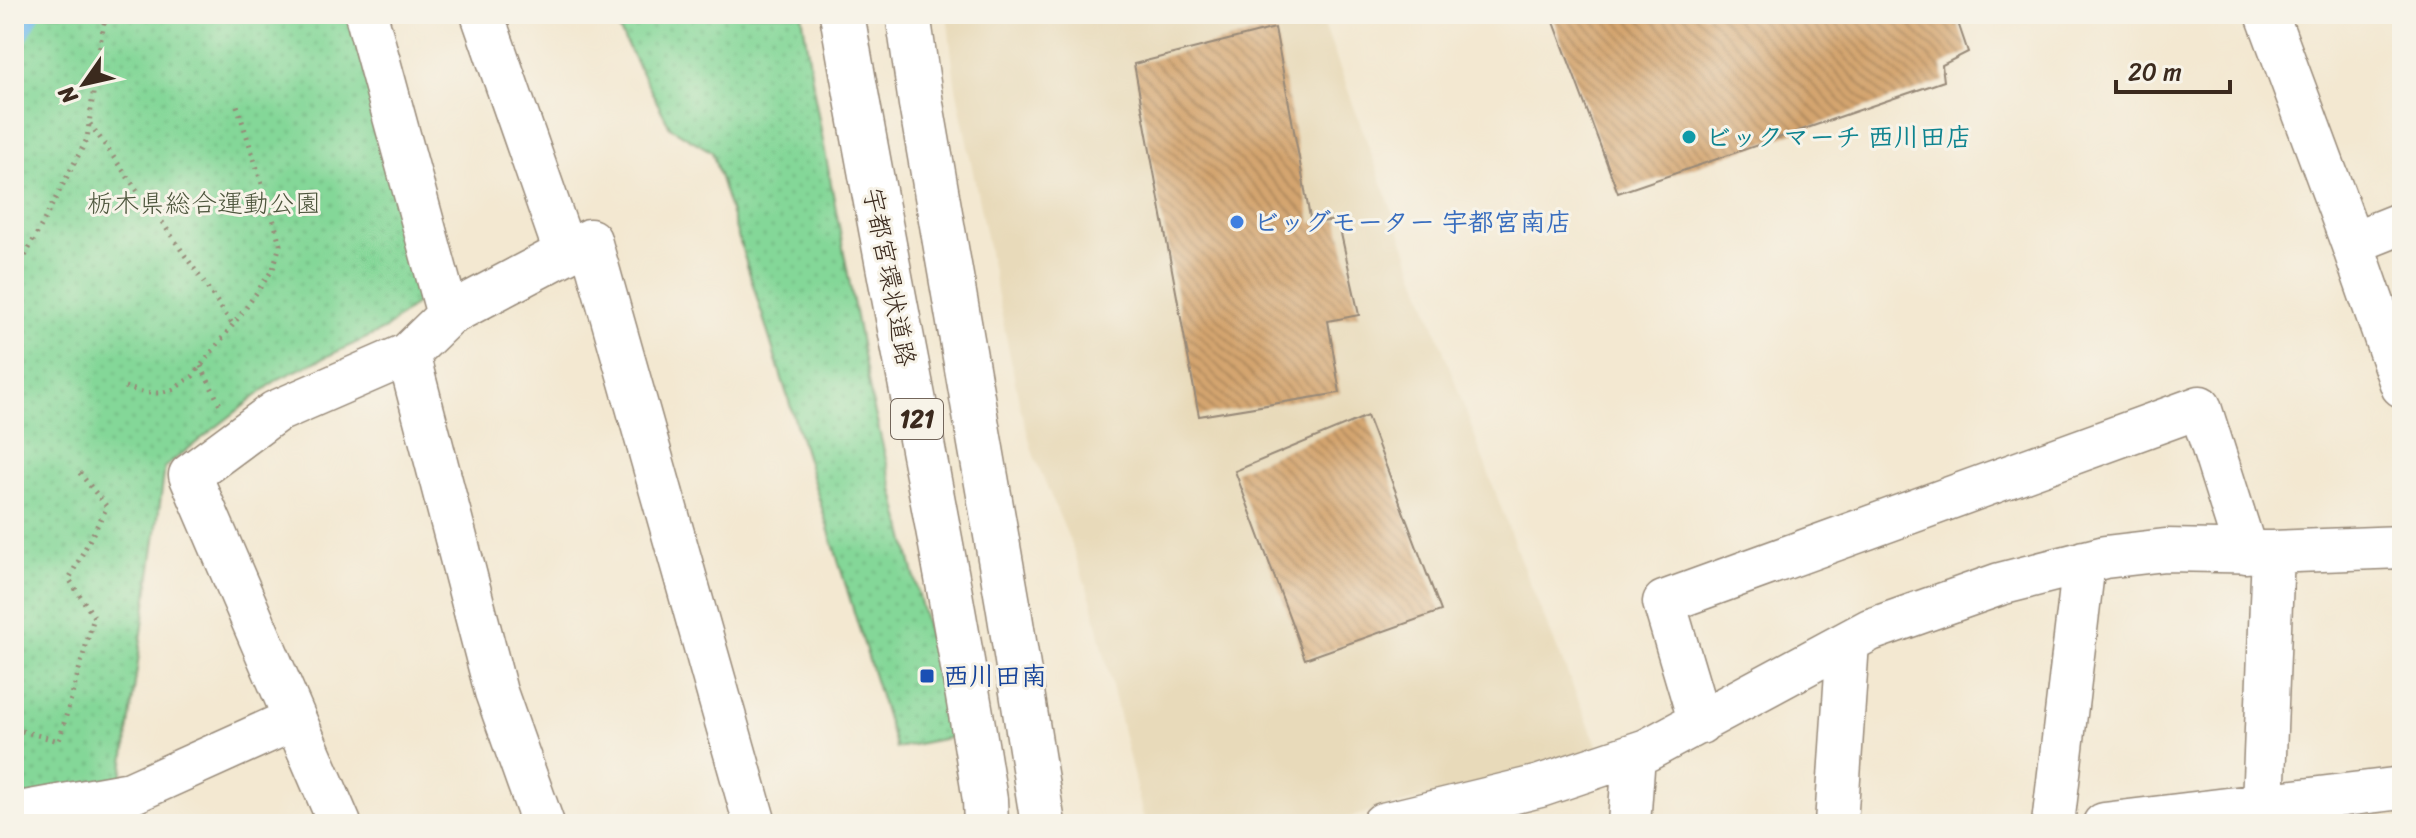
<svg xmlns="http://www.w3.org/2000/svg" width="2416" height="838" font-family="Sriracha,'Klee One',sans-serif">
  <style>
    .built { fill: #e8daba }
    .park { fill: url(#park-dots); stroke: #60805b; stroke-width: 2 }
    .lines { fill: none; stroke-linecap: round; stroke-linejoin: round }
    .stream { stroke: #76bced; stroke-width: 11 }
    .building { fill: url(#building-back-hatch) }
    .minor-casing { stroke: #978978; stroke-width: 45 }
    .highway-casing { stroke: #978978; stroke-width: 47 }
    .path { stroke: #978978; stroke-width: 5; stroke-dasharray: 2 6; stroke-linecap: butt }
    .minor { stroke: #fff; stroke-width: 42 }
    .highway { stroke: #fff; stroke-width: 44 }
    .path-bridge { stroke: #978978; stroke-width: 5; stroke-dasharray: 2 6; stroke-linecap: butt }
    .culture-dot { fill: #0f9aa8; stroke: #f7f3e8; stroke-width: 3 }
    .shop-dot { fill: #3f7fe0; stroke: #f7f3e8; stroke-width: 3 }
    .transit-dot { fill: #1a4fb4; stroke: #f7f3e8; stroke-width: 3 }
    .labels { text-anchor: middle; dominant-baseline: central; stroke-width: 6; stroke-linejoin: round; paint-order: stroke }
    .shield { fill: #f7f3e8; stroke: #73665b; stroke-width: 2 }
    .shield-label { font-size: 24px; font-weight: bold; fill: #3b2a1e }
    .culture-label { font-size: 26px; font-weight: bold; fill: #0d838f; stroke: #f7f3e8; text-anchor: start }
    .park-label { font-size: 26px; fill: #4d553c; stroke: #f7f3e8 }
    .shop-label { font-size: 26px; font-weight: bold; fill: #366cbe; stroke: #f7f3e8; text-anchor: start }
    .street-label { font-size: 26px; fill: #3b2a1e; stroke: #f7f3e8 }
    .transit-label { font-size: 26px; font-weight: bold; fill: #164399; stroke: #f7f3e8; text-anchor: start }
  </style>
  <defs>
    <pattern id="park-dots" width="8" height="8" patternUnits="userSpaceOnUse" patternTransform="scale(2)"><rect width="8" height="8" fill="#84d798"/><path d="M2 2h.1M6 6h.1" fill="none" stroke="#73b983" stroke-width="1.8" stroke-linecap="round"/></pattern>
    <pattern id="building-back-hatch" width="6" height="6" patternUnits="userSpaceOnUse" patternTransform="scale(2)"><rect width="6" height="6" fill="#d4a56f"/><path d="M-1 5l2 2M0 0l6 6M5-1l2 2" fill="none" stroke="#ad875b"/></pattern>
  </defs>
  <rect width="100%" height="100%" fill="#f7f3e8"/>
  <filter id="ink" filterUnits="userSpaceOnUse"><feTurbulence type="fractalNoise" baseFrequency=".0125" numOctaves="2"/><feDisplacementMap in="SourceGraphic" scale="16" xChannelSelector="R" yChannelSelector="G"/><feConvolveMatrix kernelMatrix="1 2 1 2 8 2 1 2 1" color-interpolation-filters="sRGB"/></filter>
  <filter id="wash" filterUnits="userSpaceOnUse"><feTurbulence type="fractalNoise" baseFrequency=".006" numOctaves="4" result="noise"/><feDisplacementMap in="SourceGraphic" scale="32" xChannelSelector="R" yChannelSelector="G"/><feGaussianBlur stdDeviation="1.8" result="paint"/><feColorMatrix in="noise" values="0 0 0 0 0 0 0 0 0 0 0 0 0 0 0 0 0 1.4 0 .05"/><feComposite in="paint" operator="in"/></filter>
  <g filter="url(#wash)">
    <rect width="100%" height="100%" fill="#f3e8d1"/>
    <path class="built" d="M947 14H1320L1521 562 1600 752 1324 824H1145L1092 602 1070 541 1034 456 1020 406 955 82Z"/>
    <path class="park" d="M14 14H356L424 297 384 330 278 379 165 467 121 784 14 798Z
      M611 14H802L815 98 871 397 953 737 896 748 712 152 670 127Z"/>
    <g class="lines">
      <path class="stream" d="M14 52 35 14"/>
    </g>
    <g id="blocks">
      <path class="building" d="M1551 14H1955L1968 52 1942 65 1944 81 1618 193Z
        M1275 28 1311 223 1338 220 1359 315 1328 321 1340 393 1199 416 1134 64Z
        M1367 416 1441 611 1305 659 1235 471Z"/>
    </g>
  </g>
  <g filter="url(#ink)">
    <use href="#blocks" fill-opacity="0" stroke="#978978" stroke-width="2"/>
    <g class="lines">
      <defs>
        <path id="minor" d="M366 14 448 315
          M482 14 565 252
          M2267 14 2352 243 2402 386
          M2352 243 2402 223
          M408 354 496 692 543 824
          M1700 723 1664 602 2200 407 2246 552
          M2263 805 2273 552
          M14 814 131 793 295 719
          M340 824 190 475 275 412 408 354 448 315 590 240 755 824
          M1383 824 1540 786 1647 750 1870 630 2000 584 2105 557 2165 550 2273 552 2402 547
          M1629 824 1634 755
          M1836 824 1848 642
          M2053 824 2084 562
          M2104 824 2402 788"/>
        <path id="highway" d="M842 14C887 277 944 537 985 800L986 824
          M908 14 921 104 1008 604 1043 824"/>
      </defs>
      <use href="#minor" class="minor-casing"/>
      <use href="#highway" class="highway-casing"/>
      <path class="path" d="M90 124 139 193
        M162 222 233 325
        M14 277 87 139 99 49 106 14
        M201 366 220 405
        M125 387 145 393H159L172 390 193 376 245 309 273 269 280 245 275 225 236 102
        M14 729 59 741 94 617 69 579 107 507 79 472
        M1108 820V824"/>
      <use href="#minor" class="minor"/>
      <use href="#highway" class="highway"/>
      <path class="path-bridge" d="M1057 824 1108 820"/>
    </g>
  </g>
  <circle class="culture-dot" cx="1689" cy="137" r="8"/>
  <circle class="shop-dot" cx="1237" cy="222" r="8"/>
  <rect class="transit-dot" x="919" y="668" width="16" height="16" rx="4"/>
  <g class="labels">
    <rect class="shield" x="891" y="399" width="52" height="40" rx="6"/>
    <g class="shield-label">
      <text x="917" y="419">121</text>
    </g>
    <g class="culture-label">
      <text x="1705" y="137">ビックマーチ 西川田店</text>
    </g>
    <g class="park-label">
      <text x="204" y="203">栃木県総合運動公園</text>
    </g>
    <g class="shop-label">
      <text x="1253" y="222">ビッグモーター 宇都宮南店</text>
    </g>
    <g class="street-label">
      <text transform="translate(890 277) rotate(79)">宇都宮環状道路</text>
    </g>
    <g class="transit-label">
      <text x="943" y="676">西川田南</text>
    </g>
  </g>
  <rect width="2416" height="838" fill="none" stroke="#f7f3e8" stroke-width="48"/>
  <g transform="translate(84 84) rotate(236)" stroke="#f7f3e8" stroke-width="6" paint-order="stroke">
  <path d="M0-6L14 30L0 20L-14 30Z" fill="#3b2a1e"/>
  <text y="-12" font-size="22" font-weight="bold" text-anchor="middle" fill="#3b2a1e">N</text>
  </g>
  <path d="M2116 80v12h114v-12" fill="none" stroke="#3b2a1e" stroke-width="4"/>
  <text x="2128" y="80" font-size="24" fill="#3b2a1e" stroke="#f7f3e8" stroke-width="6" paint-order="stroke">20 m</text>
</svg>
